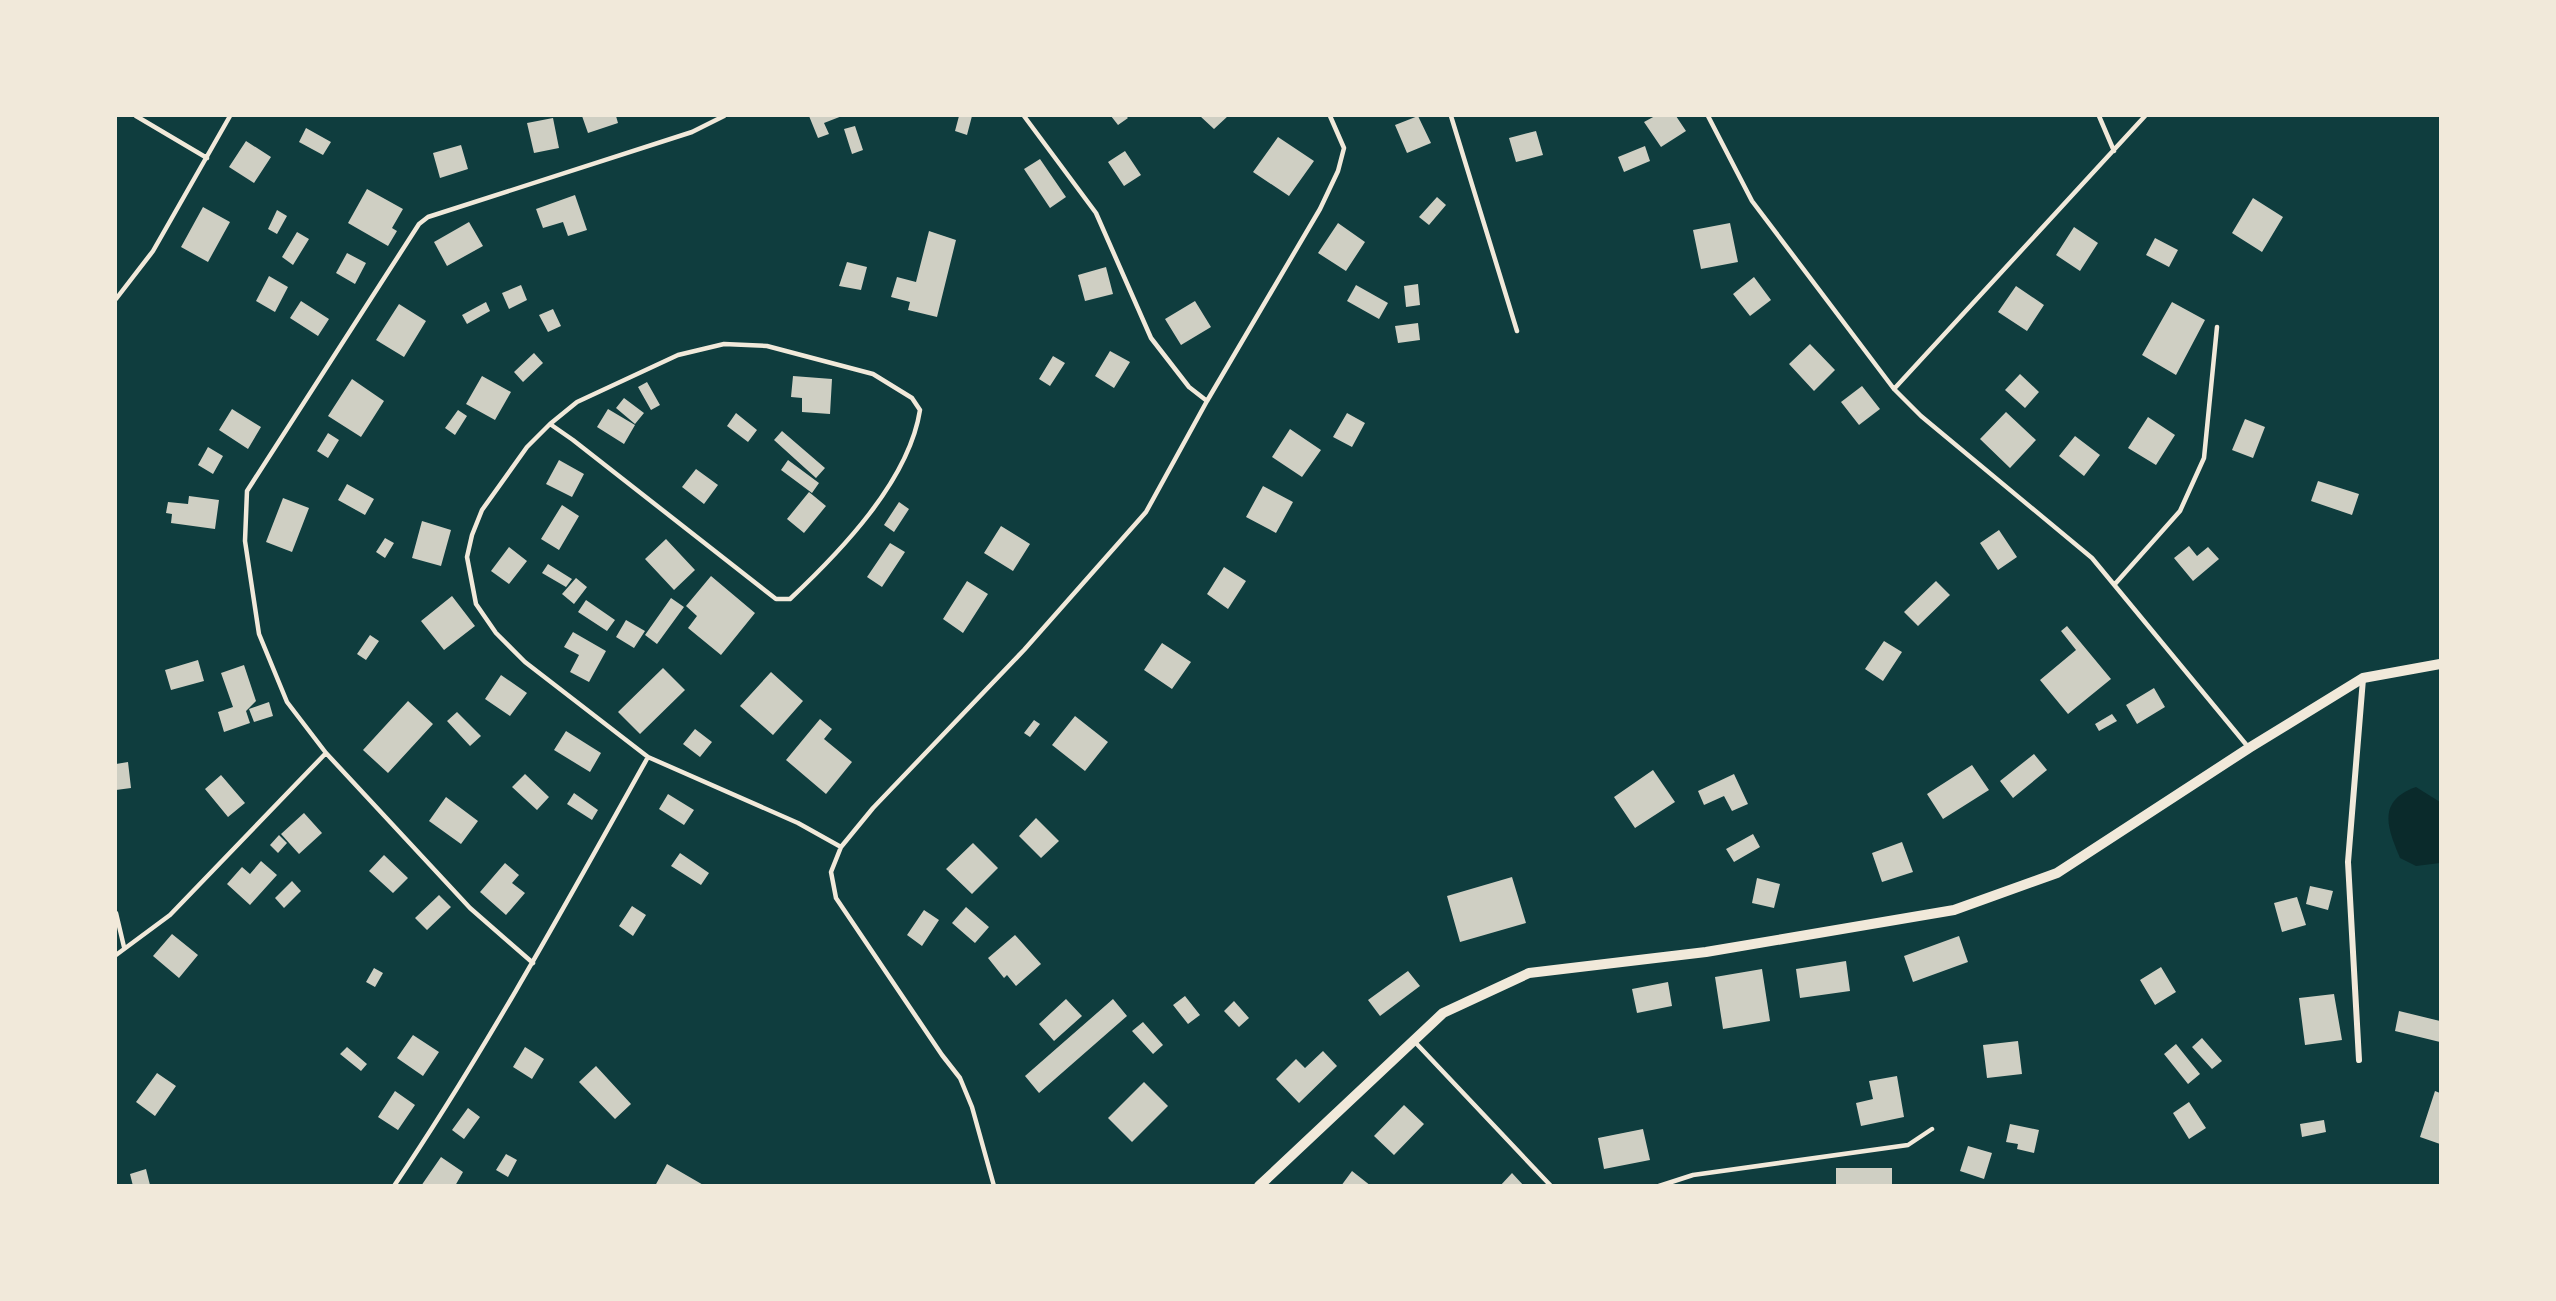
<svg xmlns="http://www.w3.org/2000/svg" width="2556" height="1301" font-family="'IBM Plex Sans',sans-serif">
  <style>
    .water { fill: #0a2a2b }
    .building { fill: #cfcfc3 }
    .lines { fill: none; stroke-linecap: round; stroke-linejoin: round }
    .service { stroke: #f1e9da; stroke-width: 4.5 }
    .minor { stroke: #f1e9da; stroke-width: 6 }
    .tertiary { stroke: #f1e9da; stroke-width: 10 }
  </style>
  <rect width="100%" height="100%" fill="#0f3d3e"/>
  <path class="water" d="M2416 787 2440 802V863L2416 866 2400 858C2387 827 2377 801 2416 787Z"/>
  <path class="building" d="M582 116H616L618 123 588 133Z
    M809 116H842L824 123 829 134 818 138Z
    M959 116H972L967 135 955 131Z
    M1111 116H1126L1128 118 1118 125Z
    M1200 116H1228L1214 129Z
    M1418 116 1431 143 1407 153 1395 125Z
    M1655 116H1676L1686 131 1661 147 1644 122Z
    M553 118 559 148 534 153 527 123Z
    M855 126 863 150 852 154 844 129Z
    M306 128 331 142 323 155 299 142Z
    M1536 131 1543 155 1516 162 1509 138Z
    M1278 137 1314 161 1289 196 1253 172Z
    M246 141 271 157 254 183 229 167Z
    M461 145 468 169 440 178 433 153Z
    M1645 146 1650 161 1624 172 1618 157Z
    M1125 151 1141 175 1124 186 1108 162Z
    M1040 159 1066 197 1050 208 1024 169Z
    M367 189 403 209 392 228 397 231 388 246 348 223Z
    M575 195 587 230 568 236 563 222 543 228 536 209Z
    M1437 197 1446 205 1429 225 1419 217Z
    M2253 198 2283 217 2262 252 2232 233Z
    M203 207 230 222 208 262 181 247Z
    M277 210 287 216 277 234 268 229Z
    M469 222 483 246 447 266 434 242Z
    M1338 223 1365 242 1346 271 1318 253Z
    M1730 223 1738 262 1701 269 1693 230Z
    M2074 227 2098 243 2080 271 2056 255Z
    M929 231 956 240 937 317 908 310 910 302 891 297 897 277 916 282Z
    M297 232 309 239 293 265 282 257Z
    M2155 238 2178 250 2169 267 2146 255Z
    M347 253 366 263 355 284 336 273Z
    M847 262 867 267 861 290 839 286Z
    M1106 267 1113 294 1085 301 1078 275Z
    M269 276 288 287 275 312 256 301Z
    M1754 277 1771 300 1750 316 1733 294Z
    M1418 284 1420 305 1406 307 1404 286Z
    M521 285 527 300 509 309 502 293Z
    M1356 285 1388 303 1379 319 1347 301Z
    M2016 286 2044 305 2027 331 1998 312Z
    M301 301 329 319 318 336 290 318Z
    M1195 301 1211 327 1181 345 1165 319Z
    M486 302 490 311 467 324 462 315Z
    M2172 302 2205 320 2176 375 2142 355Z
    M399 304 426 321 404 357 376 340Z
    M553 309 561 326 548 332 539 315Z
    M1418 323 1420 340 1398 343 1395 326Z
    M1810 344 1835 370 1814 391 1789 364Z
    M1110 351 1130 362 1114 388 1095 376Z
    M534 353 543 363 523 382 514 372Z
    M1053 356 1065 363 1050 386 1039 379Z
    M2020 374 2039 392 2025 408 2005 390Z
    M482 376 511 392 495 420 466 404Z
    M793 376 832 379 830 414 802 412V398L791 397Z
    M352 379 384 401 361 437 328 416Z
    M647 382 660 405 651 410 638 387Z
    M1862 386 1880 409 1859 425 1841 402Z
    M624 398 644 413 635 424 616 408Z
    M232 409 261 427 248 449 219 430Z
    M608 409 635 425 624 444 597 427Z
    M458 410 467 416 455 435 445 428Z
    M2006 412 2036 440 2010 468 1980 439Z
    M736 413 757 430 748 442 727 426Z
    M1347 413 1365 423 1352 447 1333 437Z
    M2148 417 2175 435 2156 465 2128 448Z
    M2245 419 2265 427 2253 458 2232 450Z
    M1290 429 1321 450 1302 477 1272 457Z
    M782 431 825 468 816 478 774 440Z
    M328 433 339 440 328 458 317 451Z
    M2075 436 2100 455 2084 476 2059 456Z
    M208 447 223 456 213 474 198 465Z
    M559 460 584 474 572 497 546 484Z
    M788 460 819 483 812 493 781 470Z
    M696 469 718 485 704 504 682 487Z
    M2318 481 2359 494 2352 515 2311 501Z
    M347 484 374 499 365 515 338 500Z
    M1263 486 1293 502 1276 533 1246 517Z
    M809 492 826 506 804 533 787 519Z
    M189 496 219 500 215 529 171 523 172 514 166 513 168 502 188 504Z
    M283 498 309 508 292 552 266 542Z
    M899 502 909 509 894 532 884 525Z
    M562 505 579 516 559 550 541 539Z
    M422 521 451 530 441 566 412 558Z
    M1001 526 1030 544 1013 571 984 553Z
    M1999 530 2017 557 1998 570 1980 543Z
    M385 538 394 543 385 558 376 552Z
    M666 539 695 570 674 590 645 559Z
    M890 543 905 552 882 587 867 577Z
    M2189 546 2197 556 2208 547 2219 559 2193 581 2174 558Z
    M509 547 527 561 509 584 491 571Z
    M548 564 572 579 566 587 542 573Z
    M1224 567 1246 581 1228 609 1207 594Z
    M711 576 755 613 721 655 688 628 697 616 686 606Z
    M576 578 587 587 574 604 562 594Z
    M967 581 988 594 963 633 943 619Z
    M1936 581 1950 595 1918 626 1904 612Z
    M452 596 475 626 444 650 421 621Z
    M671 598 684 607 657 644 645 635Z
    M586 600 615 620 607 631 578 612Z
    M626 620 645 631 634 648 616 637Z
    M2067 626 2111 679 2068 714 2040 680 2076 650 2061 631Z
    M573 632 606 651 589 682 570 672 579 655 564 647Z
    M370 635 379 641 366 660 357 654Z
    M1884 641 1902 652 1883 681 1865 669Z
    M1162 643 1191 662 1172 689 1144 670Z
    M198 660 204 681 171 690 165 670Z
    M244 665 256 701 246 711 250 723 224 732 218 712 233 707 221 673Z
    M663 668 685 690 640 734 618 712Z
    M771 672 803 701 773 735 740 706Z
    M501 675 527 693 510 716 485 699Z
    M2154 688 2165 707 2137 724 2126 705Z
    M408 701 433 724 388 773 363 750Z
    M269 702 273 716 254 722 249 709Z
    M457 712 481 736 470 746 447 721Z
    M2112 714 2117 721 2099 731 2095 724Z
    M1075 716 1108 742 1085 771 1052 745Z
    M820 719 832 729 824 739 852 762 826 794 786 760Z
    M1034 720 1040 724 1030 737 1024 733Z
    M695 729 712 742 700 757 683 744Z
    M566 731 601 753 590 772 554 750Z
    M2034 754 2047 770 2013 798 2000 781Z
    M128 762 131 788 116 790V764Z
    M1972 765 1989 790 1943 819 1927 794Z
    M1653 770 1675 802 1635 828 1614 797Z
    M525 774 549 797 537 810 512 787Z
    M1734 774 1748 804 1732 811 1724 796 1704 805 1698 791Z
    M221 775 245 803 228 817 205 789Z
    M574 793 598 810 592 820 567 804Z
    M668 794 694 810 684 825 659 809Z
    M446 797 478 821 461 844 429 821Z
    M304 813 322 833 299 854 281 834Z
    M1036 818 1059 841 1041 858 1019 836Z
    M1753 834 1760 847 1734 862 1726 849Z
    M279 835 287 843 278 853 270 845Z
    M1902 842 1913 872 1882 882 1872 853Z
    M973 843 998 868 972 894 946 869Z
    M680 853 709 873 701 885 671 866Z
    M384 855 408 878 393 893 369 871Z
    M261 861 277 875 250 905 227 884 242 867 250 874Z
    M505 863 519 875 512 883 525 893 506 915 480 892Z
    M1512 877 1526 923 1460 942 1447 896Z
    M1757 878 1780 884 1774 908 1752 903Z
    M292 881 301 891 284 908 275 898Z
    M2310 886 2333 891 2328 910 2306 904Z
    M439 895 451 907 427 930 415 918Z
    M2297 897 2306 925 2282 932 2274 903Z
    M632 906 646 915 633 936 619 926Z
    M966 907 989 927 975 943 952 923Z
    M924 910 939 920 922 946 907 935Z
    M172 934 198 955 179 978 153 956Z
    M1015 935 1041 964 1016 986 1007 975 1004 978 988 958Z
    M1959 936 1968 962 1913 982 1904 956Z
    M1846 961 1850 991 1800 998 1796 969Z
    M2161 967 2176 992 2155 1005 2140 980Z
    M374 968 383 973 375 987 366 982Z
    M1762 969 1770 1021 1723 1029 1715 977Z
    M1408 971 1420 986 1380 1016 1368 1000Z
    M1668 982 1672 1006 1637 1013 1632 989Z
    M2334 994 2342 1040 2305 1045 2299 998Z
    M1185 996 1200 1015 1188 1024 1173 1005Z
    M1066 999 1082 1016 1054 1041 1039 1024Z
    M1113 999 1127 1016 1039 1093 1025 1076Z
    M1234 1001 1249 1018 1239 1027 1224 1011Z
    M2399 1011 2440 1021V1042L2395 1031Z
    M1143 1022 1163 1045 1153 1054 1132 1031Z
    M413 1035 439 1052 423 1076 397 1058Z
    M2202 1038 2222 1061 2212 1069 2192 1047Z
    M2018 1041 2022 1074 1987 1078 1983 1045Z
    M2176 1044 2200 1074 2188 1084 2164 1054Z
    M347 1047 367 1064 361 1071 340 1054Z
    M525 1047 544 1059 532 1079 513 1067Z
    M1323 1051 1337 1066 1299 1103 1276 1079 1296 1059 1305 1068Z
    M596 1066 631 1104 615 1119 579 1082Z
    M157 1073 176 1086 155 1116 136 1102Z
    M1897 1076 1904 1117 1861 1126 1856 1103 1873 1099 1869 1081Z
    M1144 1082 1168 1106 1132 1142 1108 1118Z
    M395 1091 415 1105 398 1130 378 1117Z
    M2435 1091 2440 1093V1144L2420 1137Z
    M2189 1102 2206 1128 2189 1139 2173 1113Z
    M1404 1105 1424 1124 1394 1155 1374 1136Z
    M468 1108 480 1117 464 1139 452 1130Z
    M2324 1120 2326 1132 2302 1137 2300 1124Z
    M2010 1124 2039 1130 2034 1153 2017 1149 2018 1144 2006 1142Z
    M1643 1129 1650 1160 1604 1169 1598 1138Z
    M1968 1146 1992 1153 1984 1179 1960 1171Z
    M506 1154 517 1160 508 1177 496 1170Z
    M441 1157 463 1172 455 1186H421Z
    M667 1164 705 1186H655Z
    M1836 1168H1892V1186H1836Z
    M146 1169 150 1185 133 1186 130 1174Z
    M1352 1171 1371 1186H1341Z
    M1512 1173 1524 1186H1500Z"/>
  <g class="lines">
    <path class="service" d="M136 116 207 158
      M1024 116 1096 213 1151 338 1189 387 1207 401
      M1451 116 1517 331
      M1708 116 1752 201 1894 389 1921 416 2092 558 2249 748
      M2099 116 2114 151
      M116 299 153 251 230 116
      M1894 389 2145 116
      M550 424 573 440 776 599H790C840 552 909 481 920 410L912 398 873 374 767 346 724 344 678 355 577 402 550 424 527 447 482 510 472 535 467 557 476 604 496 633 525 662 648 757 798 823 841 847 831 872 836 898 942 1055 960 1078 972 1107 994 1186
      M2115 584 2180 511 2204 458 2217 327
      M841 847 873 808 1024 650 1146 512 1207 401 1320 209 1338 171 1344 148 1330 116
      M116 913 124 947
      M116 955 170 915 326 753
      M533 963 470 908 326 753 287 702 259 634 245 541 247 491 419 224 428 217 692 132 724 116
      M1414 1041 1551 1186
      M394 1186C487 1048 567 902 648 757
      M1659 1186 1693 1175 1908 1145 1932 1129"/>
    <path class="minor" d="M2359 1060 2348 862 2363 679"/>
    <path class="tertiary" d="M1259 1186 1443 1013 1529 973 1706 952 1954 910 2057 873 2249 748 2363 678 2440 664"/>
  </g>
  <rect width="2556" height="1301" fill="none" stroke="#f1e9da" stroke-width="234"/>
</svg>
